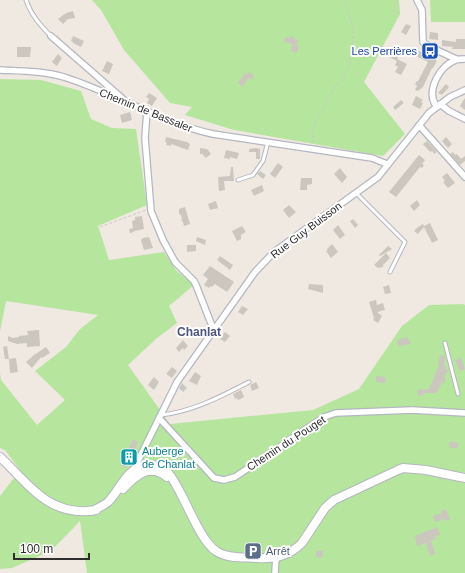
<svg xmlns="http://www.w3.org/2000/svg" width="465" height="573" font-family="Arial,sans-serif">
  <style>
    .green { fill: #b6e59e }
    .building { fill: #cbc7bf }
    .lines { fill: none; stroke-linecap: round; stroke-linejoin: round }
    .lane-casing { stroke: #b4b7c1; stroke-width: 5 }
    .street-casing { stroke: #b4b7c1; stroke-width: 8 }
    .secondary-casing { stroke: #b4b7c1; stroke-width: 10 }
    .path { stroke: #c9c9c9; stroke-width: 1; stroke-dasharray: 3 2; stroke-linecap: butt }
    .lane { stroke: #fff; stroke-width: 3 }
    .street { stroke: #fff; stroke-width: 5.5 }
    .secondary { stroke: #fff; stroke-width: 8 }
    .labels { text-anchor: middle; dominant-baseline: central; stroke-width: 4; stroke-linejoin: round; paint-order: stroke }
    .transit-label { font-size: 11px; fill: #164399; stroke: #fff; text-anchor: end }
    .street-label { font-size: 11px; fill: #2e2e2e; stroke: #fff }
    .culture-label { font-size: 11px; fill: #0d838f; stroke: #fff; text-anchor: start }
    .service-label { font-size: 11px; fill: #4e5e75; stroke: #fff; text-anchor: start }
    .neighbourhood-label { font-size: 12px; font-weight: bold; fill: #4d5680; stroke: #fff }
  </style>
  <rect width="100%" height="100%" fill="#efe9e1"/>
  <path class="green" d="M92 0H399L400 14 364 82 405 134 383 156 234 130 185 115 192 107 170 103 124 50 101 10Z
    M430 0H465V22H431Z
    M0 79 41 80 81 91 91 119 112 128 136 129 147 205 98 226 109 260 164 252 176 270 194 285 169 306 177 323 157 338 128 365 170 424 313 410 359 389 402 326 429 305 463 304 465 305V573H87L80 521 51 551 12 568 0 569V496L20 470 5 450 0 448V373L1 380 37 425 65 400 35 371 66 347 80 329 98 315 6 301 0 331Z"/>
  <path class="building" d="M73 11 75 18 68 19 63 24 58 19 66 13Z
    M406 24 411 26 406 35 401 32Z
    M430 32 438 33V40L429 39Z
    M73 36 84 41 81 47 73 43V42L71 41Z
    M290 36 294 37V39L298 40 297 46 299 47 297 53 291 51 292 44 284 42 285 37 290 38Z
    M456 39H465V49H452L453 47 442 46V40L456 42Z
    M17 47H31L30 57H17Z
    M417 50 437 61 433 68H432L423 87 418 91 415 90 417 86 415 84 417 81H418L428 62 414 55Z
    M391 52 399 56 397 59 407 64 401 75 395 72 398 67 395 65 397 61 389 57Z
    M58 54 62 58 57 66 52 62Z
    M107 61 113 64 109 74 102 71Z
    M248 72 254 75 252 80 249 78 242 87 238 83 245 73 247 75Z
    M446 84 449 87 442 95 438 93Z
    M149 93 157 98 152 106 147 103 149 99 146 97Z
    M416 96 423 100 421 102 423 103 420 109 412 105Z
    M465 98V110L460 106Z
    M401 100 404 103 395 110 393 107Z
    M130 112 132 120 122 123 120 115Z
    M166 137 187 142 190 144 188 150 171 144V146L166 145 167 143 165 142Z
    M446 137 452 144 448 148 442 141Z
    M427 141 437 152 434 154 432 151 430 152 423 144Z
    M200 148 207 149 211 154 206 158 202 154H200Z
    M256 148 260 149V159H256V152H249V149Z
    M226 150 239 153 237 159 230 157V159L224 158Z
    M453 152 455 155 457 154 461 159 465 156V161L460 165 450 154Z
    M419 155 425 160 422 164 424 165 422 168 420 167 396 197 389 192Z
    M278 163 283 167 275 178 270 174Z
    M231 167H233L234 181H224L225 190 219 191 218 177 230 176Z
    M340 168 347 177 342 183 334 174Z
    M260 171 266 175 263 179 257 174Z
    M447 173 455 183 448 188 443 182 445 181 442 177Z
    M301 178H312V184L307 185V190H300Z
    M262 185 264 191 254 196 251 190Z
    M417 200 420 205 414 211 410 206Z
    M216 201 218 208 210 210 208 204Z
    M289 205 296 212 289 218 283 210Z
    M185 207 190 224 184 226 183 222 181 220 182 219 181 215 179 214V209Z
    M142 216 144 229 134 231V228V232L130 233 129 229 133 228 132 221 135 220V217Z
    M353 219 358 225 355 228 350 221Z
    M430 223 438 240 432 243 424 227 418 234 414 231 418 227 423 224 424 226Z
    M338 225 345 235 340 239 333 230Z
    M242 226 246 232 241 235V239L237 241 232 231Z
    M149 237 153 248 144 250 141 240 143 238Z
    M197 237 206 240 205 245 196 241Z
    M332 244 338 252 331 258 326 251 328 250 327 249Z
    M187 245H196V251L187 252Z
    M388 246 392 249 380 256 379 255Z
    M386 253 390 258 383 265V267L378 268 374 265Z
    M220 256 233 265 230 270 217 260Z
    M210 266 234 282 227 292 215 284 212 287 211 286 209 288 204 285 208 279 203 275Z
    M309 284 323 285V293L308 289Z
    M389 285 391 293 385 294 383 287Z
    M376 300 377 305 383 303 385 310 377 312 382 316 378 323 373 320 374 318 369 302Z
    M242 306 248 309 243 315 238 312Z
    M39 330 40 346 27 347V343L17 344 8 341V336L13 338 19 337V336L28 335 27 331Z
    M225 332 230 336 225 342 220 339Z
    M407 337 411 344 398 346 397 340Z
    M183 340 188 346 184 350 183 348 179 352 176 348Z
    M7 346 9 359H5L3 347Z
    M46 347 50 353 42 358 41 357 32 368 26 362 34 355Z
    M440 355 445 356 444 365 446 366 445 369 448 370 444 378 446 379 444 384 442 382 437 393H424V395L418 396 417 390 429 389 439 365H438Z
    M16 358 18 372 10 373 9 359Z
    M461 358 465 369 460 371 455 360Z
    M172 367 177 371 172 378 166 374Z
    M195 372 201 376 197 385 189 381Z
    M376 376 386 377 385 383 376 382Z
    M154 377 159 382 154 390 148 385Z
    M256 382 259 388 252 391 250 385Z
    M182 383 187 388 183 392 179 388Z
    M241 390 244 397 238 400 237 398 235 399 233 394Z
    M133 439 138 442 130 463 126 468 121 465Z
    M450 441 458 443 457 449 449 447Z
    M446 509 450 519 445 521 444 519 435 522 433 516 442 513 441 511Z
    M437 527 440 535 435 536 436 539 431 540 435 554 430 556 426 543 417 546 415 536Z
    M316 551H323L322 558 316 557Z"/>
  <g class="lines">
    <defs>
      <path id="lane" d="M26 0C31 15 40 25 51 36
        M238 180 253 175 263 161 268 142
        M356 193 405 242 390 272
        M445 343 458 394
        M161 415C192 412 222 396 249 382"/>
      <path id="street" d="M417 0 422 10 423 42 428 46 456 59
        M51 36 123 99
        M0 70C22 71 43 71 64 77 115 93 161 123 213 134L372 158 387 164
        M440 104 449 111 465 119
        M436 106C426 91 439 66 456 60 458 59 462 59 465 59
        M147 111 145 138 151 211 163 240 175 262 194 281 196 285 214 331
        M419 125 465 177
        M159 418 214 478 224 480 235 477 324 417 336 413 412 410 465 413
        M134 469 177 382 255 272 274 252 378 177 429 113 450 97 465 90
        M275 573 276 557"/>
      <path id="secondary" d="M0 457C29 484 49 518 96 510
        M123 489C136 475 149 463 167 477
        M92 511C98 508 103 506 108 502 121 489 126 468 147 465 167 462 173 480 181 494 189 509 203 543 216 551 228 559 244 557 257 558 275 559 289 556 302 543L325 508 334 500 398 470 403 468 426 470 465 478"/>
    </defs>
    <use href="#lane" class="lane-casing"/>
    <use href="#street" class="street-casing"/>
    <use href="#secondary" class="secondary-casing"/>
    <path class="path" d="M313 143 312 132 316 121 333 89 342 81 350 62 354 31 345 0
      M100 227 146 210"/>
    <use href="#lane" class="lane"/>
    <use href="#street" class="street"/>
    <use href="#secondary" class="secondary"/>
  </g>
  <defs>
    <symbol id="bus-square" viewBox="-11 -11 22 22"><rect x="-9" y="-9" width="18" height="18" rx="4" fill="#1a4fb4" stroke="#fff"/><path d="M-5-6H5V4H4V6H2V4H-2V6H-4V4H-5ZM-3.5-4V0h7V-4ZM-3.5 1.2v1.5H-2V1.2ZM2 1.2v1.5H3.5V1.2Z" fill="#fff"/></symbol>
    <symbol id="building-square" viewBox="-11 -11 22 22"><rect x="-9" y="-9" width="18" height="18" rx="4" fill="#0f9aa8" stroke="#fff"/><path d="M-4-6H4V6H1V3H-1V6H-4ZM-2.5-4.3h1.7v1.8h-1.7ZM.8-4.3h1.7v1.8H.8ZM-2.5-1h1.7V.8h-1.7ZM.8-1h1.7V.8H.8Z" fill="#fff"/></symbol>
    <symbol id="parking-square" viewBox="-11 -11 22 22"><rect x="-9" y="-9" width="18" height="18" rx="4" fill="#5c6f8a" stroke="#fff"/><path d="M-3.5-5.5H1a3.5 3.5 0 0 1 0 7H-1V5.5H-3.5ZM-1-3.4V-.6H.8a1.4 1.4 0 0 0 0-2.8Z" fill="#fff"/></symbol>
  </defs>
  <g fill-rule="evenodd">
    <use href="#bus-square" x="420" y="41" width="20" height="20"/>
    <use href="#building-square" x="119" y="447" width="20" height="20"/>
    <use href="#parking-square" x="243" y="541" width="20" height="20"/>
  </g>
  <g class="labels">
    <g class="transit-label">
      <text x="417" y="51">Les Perrières</text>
    </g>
    <g class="street-label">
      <text transform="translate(146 110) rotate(22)">Chemin de Bassaler</text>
      <text transform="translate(306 230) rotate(-37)">Rue Guy Buisson</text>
      <text transform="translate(286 443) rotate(-33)">Chemin du Pouget</text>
    </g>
    <g class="culture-label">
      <text x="142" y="451">Auberge<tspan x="142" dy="13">de Chanlat</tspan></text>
    </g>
    <g class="service-label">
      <text x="266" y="551">Arrêt</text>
    </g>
    <g class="neighbourhood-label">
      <text x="199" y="332">Chanlat</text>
    </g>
  </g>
  <path d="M14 553v6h75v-6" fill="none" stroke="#2e2e2e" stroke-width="2"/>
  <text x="20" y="553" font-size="12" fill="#2e2e2e" stroke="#ffffff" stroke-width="3" paint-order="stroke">100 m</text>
</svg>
